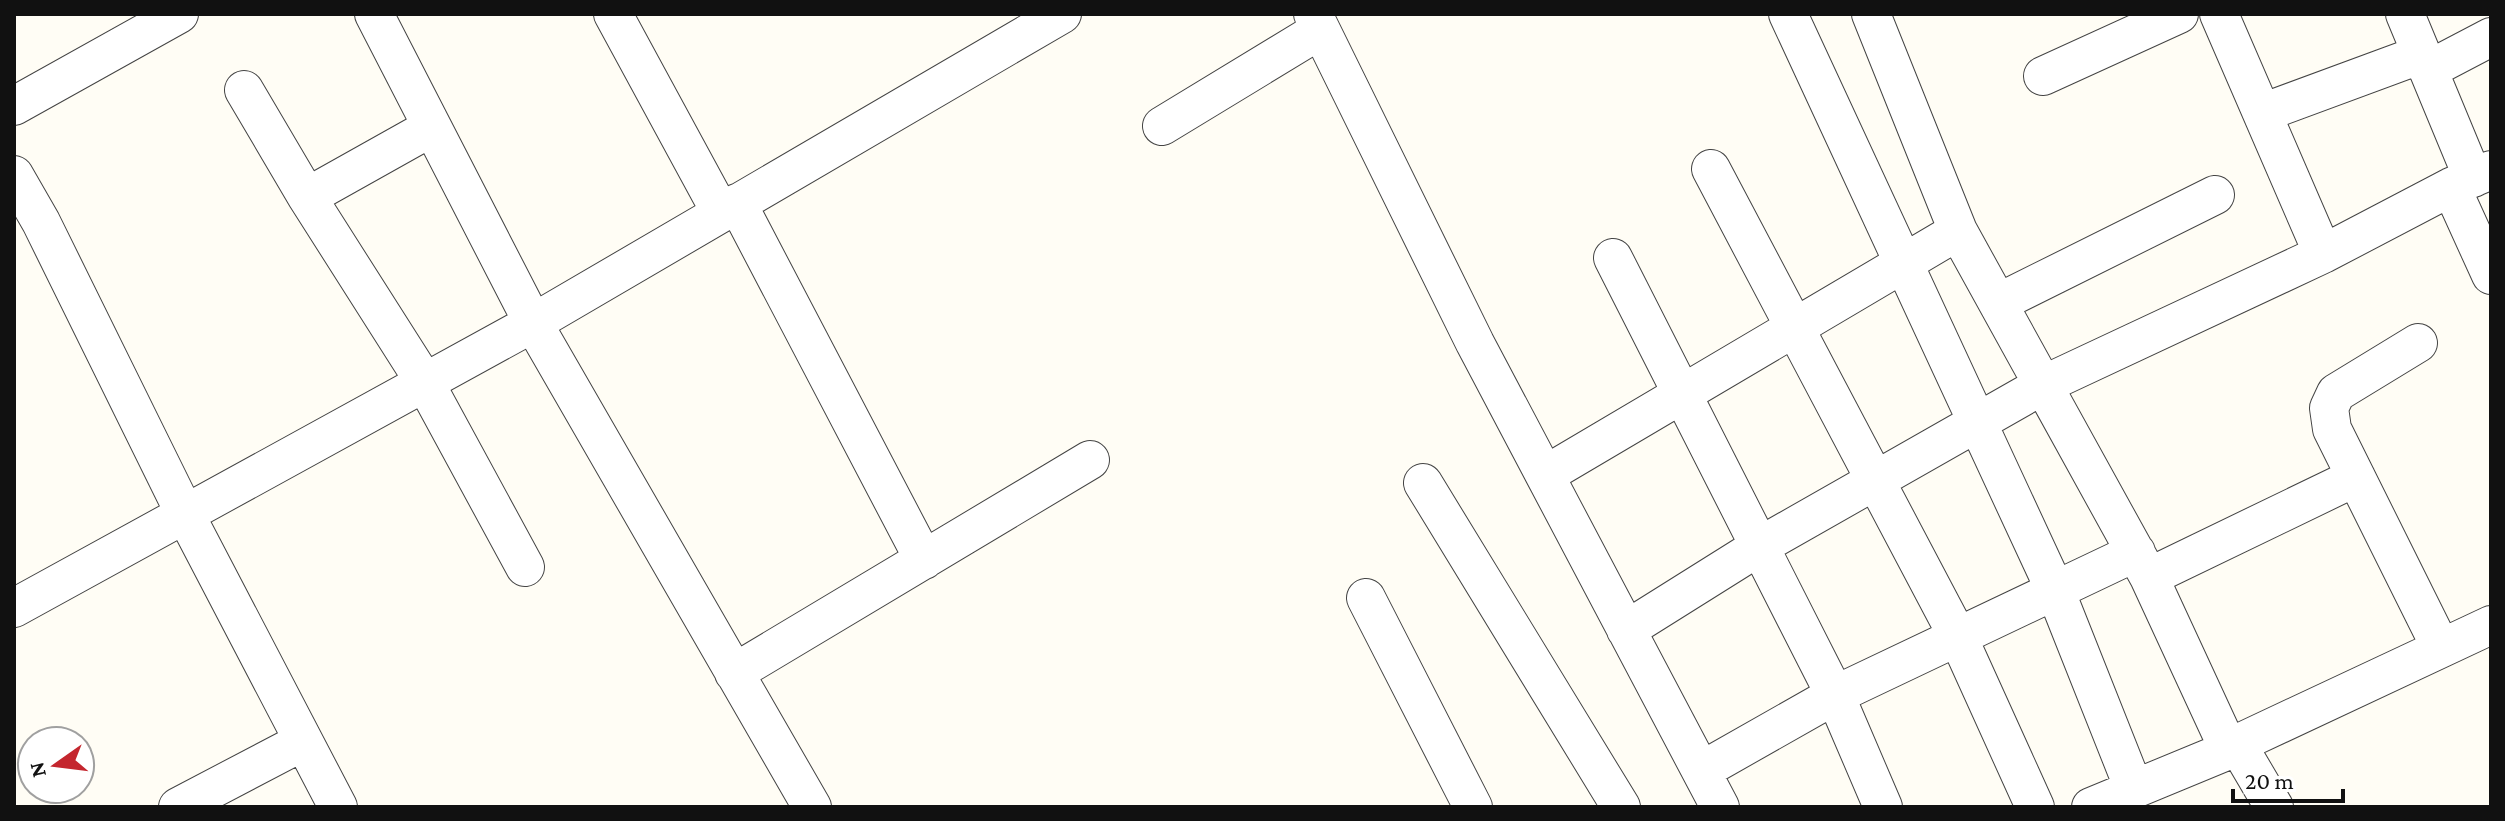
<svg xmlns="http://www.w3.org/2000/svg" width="2505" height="821" font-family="'Crimson Pro',serif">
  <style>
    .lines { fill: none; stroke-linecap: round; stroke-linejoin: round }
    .minor-casing { stroke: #444; stroke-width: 40 }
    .minor { stroke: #fff; stroke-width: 38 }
  </style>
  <rect width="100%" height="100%" fill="#fffdf5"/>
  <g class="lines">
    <defs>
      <path id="minor" d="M374 14 533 323 812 807
        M613 14 721 213
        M1313 14 1475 343 1720 807
        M1788 14 2055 590 2134 789
        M1871 14 1958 231 2149 577 2229 750 2237 744 2274 807
        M2219 14 2323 254
        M2405 14 2473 178
        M2428 70 2491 37
        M2043 76 2179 14
        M244 90 307 197 424 381 525 567
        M14 106 179 14
        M2262 113 2422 54
        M1162 126 1320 30
        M1711 169 1958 637 2035 807
        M14 175 41 222 185 514 338 807
        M2451 187 2491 275
        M307 197 432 127
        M737 203 924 560
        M1613 258 1835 695 1883 807
        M1998 303 2215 195
        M2418 343 2336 393 2329 408 2332 429 2441 648
        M1545 475 1958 231
        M1423 483 1621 807
        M2149 577 2356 477
        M1366 598 1473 807
        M14 608 533 323 1062 14
        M1626 630 1760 546 2043 385 2323 254 2451 187 2491 170
        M734 673 1090 460
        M2237 744 2491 625
        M1701 771 1835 695 2136 552
        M178 807 302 742
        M2091 807 2229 750"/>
    </defs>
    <use href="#minor" class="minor-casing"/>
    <use href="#minor" class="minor"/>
  </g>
  <rect width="2505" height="821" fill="none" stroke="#111111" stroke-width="32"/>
  <g transform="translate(56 765) rotate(256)"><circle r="38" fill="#ffffff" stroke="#a0a0a0" stroke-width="2"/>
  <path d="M0-6L14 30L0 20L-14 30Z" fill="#c4262e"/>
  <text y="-12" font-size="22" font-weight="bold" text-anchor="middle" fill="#111111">N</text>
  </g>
  <path d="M2233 789v12h110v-12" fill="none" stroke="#111111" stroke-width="4"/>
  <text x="2245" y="789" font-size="24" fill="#111111" stroke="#ffffff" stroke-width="6" paint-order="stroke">20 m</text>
</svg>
